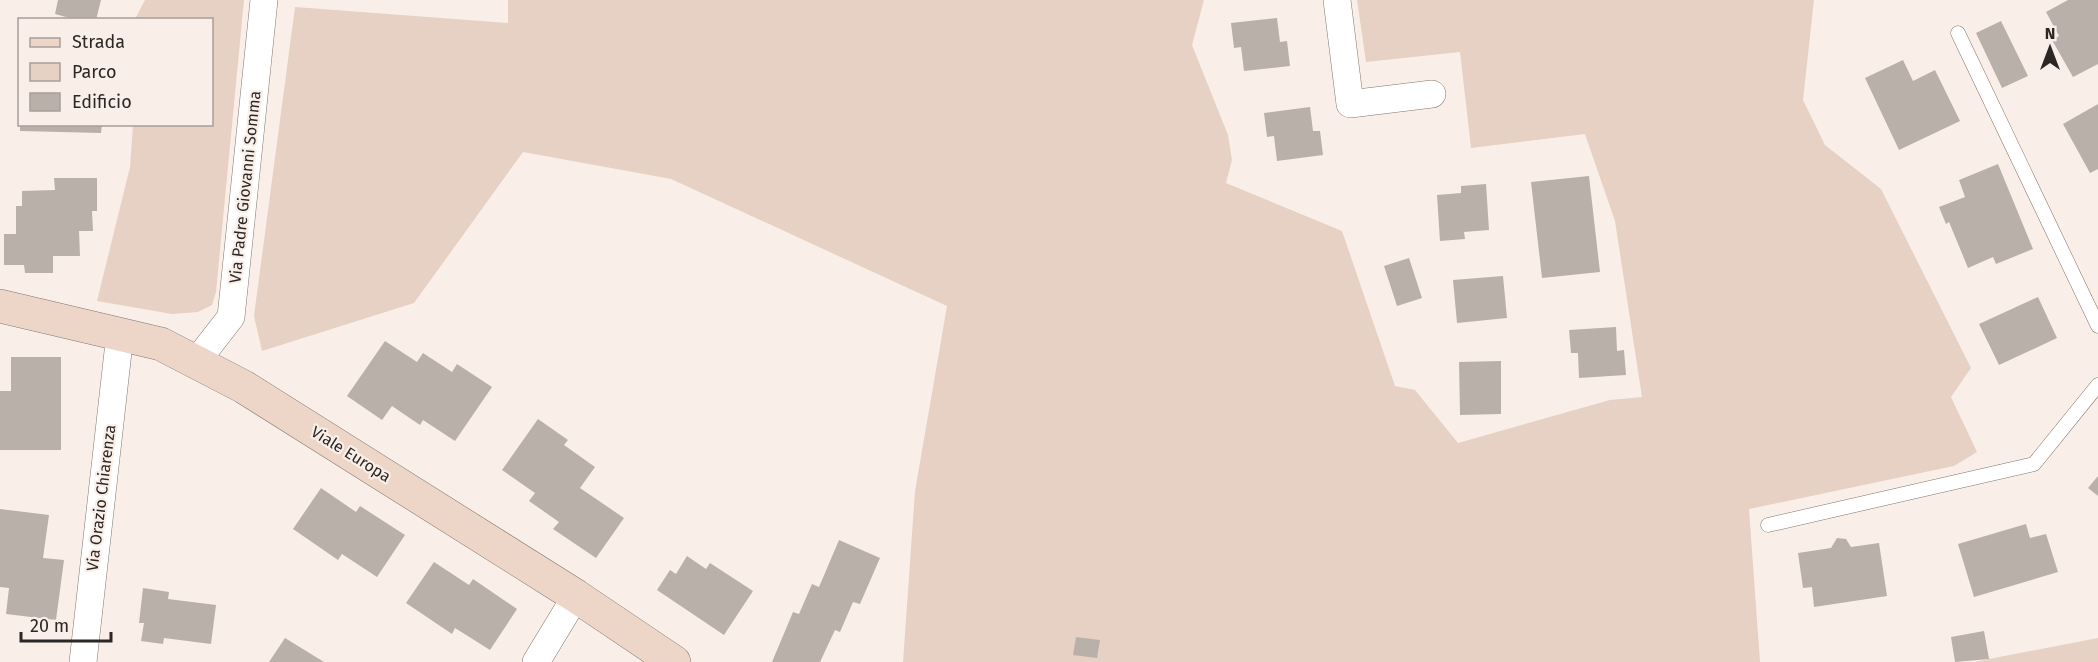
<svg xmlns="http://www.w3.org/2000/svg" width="2098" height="662" font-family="'Fira Sans',sans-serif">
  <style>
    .green { fill: #e6d1c4 }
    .building { fill: #bab0aa }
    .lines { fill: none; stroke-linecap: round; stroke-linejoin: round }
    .lane-casing { stroke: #7f7670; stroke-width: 15 }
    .street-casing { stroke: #7f7670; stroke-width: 28 }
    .secondary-casing { stroke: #7f7670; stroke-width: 34 }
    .lane { stroke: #fff; stroke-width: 14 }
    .street { stroke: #fff; stroke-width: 27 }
    .secondary { stroke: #edd6c8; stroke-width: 33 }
    .labels { text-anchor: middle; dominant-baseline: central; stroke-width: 4.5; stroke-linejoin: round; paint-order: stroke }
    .street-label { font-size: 16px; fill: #2b2725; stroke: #f9efe8 }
  </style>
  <rect width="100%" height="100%" fill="#f9efe8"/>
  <path class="green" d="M145 0H244L216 292 212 305 198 312 172 314 97 301 130 167 133 125 212 124V20L135 19Z
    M508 0H1204L1192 45 1228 135 1232 160 1226 183 1342 231 1395 386 1415 390 1458 443 1610 400 1642 397 1615 221 1585 134 1471 148 1460 52 1366 62 1357 0H1814L1803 100 1825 145 1881 189 1971 368 1951 397 1977 452 1954 466 1749 509 1760 662H903L915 491 947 306 671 179 523 152 414 303 262 351 254 316 295 7 508 23Z
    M2098 638V662H1975L1989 659Z"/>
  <path class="building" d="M58 0H101L96 20H77L55 14Z
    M2068 0H2098V64L2073 77 2052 40 2059 36 2046 12Z
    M1277 18 1280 42 1287 41 1290 66 1244 71 1241 47 1234 48 1231 23Z
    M2001 21 2028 76 2002 88 1976 33Z
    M1903 60 1913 81 1935 70 1960 121 1899 150 1865 78Z
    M2098 104V169L2090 173 2063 124Z
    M1310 107 1313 131H1320L1323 155 1277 161 1274 136 1267 137 1264 113Z
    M20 124H102L101 133 20 131Z
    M1998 164 2033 249 1996 264 1993 257 1968 268 1949 222 1946 224 1939 207 1965 197 1959 180Z
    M1589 176 1600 272 1542 278 1531 182Z
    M54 178H97V211H92L93 231H79L80 256H53V273H25L24 265H4V234H16V206H22V191L55 190Z
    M1486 184 1489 230 1464 232 1465 239 1440 241 1437 195 1461 193V186Z
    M1409 258 1422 298 1397 306 1384 266Z
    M1503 276 1507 318 1457 323 1453 280Z
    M2038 297 2057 338 1999 365 1979 324Z
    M1616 327 1617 351 1624 350 1626 375 1579 378 1578 353H1571L1569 330Z
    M385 341 417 362 423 353 452 372 457 364 492 387 455 441 423 420 420 425 392 406 382 420 347 396Z
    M11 357H61V450H0V391H11Z
    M1501 361V414L1460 415 1459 362Z
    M538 419 568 440 564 445 595 467 580 488 624 518 596 558 553 529 559 522 529 501 535 493 502 470Z
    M2098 476V496L2088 488Z
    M321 488 356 512 360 506 405 535 377 577 342 554 338 560 293 529Z
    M0 509 49 515 43 558 64 560 56 620 6 614 9 588 0 587Z
    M2026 524 2030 538 2046 534 2058 572 1974 597 1958 544Z
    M1837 538 1846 539 1851 547 1879 543 1887 596 1814 607 1812 587 1803 588 1798 553 1831 548Z
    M839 540 880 558 860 604 853 602 840 632 835 630 820 662H772L793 612 799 614 812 584 819 587Z
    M687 556 706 569 710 563 753 591 724 635 657 590 670 570 676 574Z
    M434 562 469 585 473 579 517 609 490 650 455 628 452 634 406 603Z
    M143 588 169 592 168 599 216 605 211 644 164 638 163 644 141 641 144 623H139Z
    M1984 631 1989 659 1955 662 1951 637Z
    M1076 637 1100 640 1097 658 1073 655Z
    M285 638 324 662H269Z"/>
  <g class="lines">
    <defs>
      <path id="lane" d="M1958 33 2098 326
        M1768 525 2034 464 2098 385"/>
      <path id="street" d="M1337 0 1350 104 1432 94
        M196 362 231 317 264 0
        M83 662 120 334
        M536 662 576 596"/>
      <path id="secondary" d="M0 306 161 344 244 387 576 596 674 662"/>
    </defs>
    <use href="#lane" class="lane-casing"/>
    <use href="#street" class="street-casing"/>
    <use href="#secondary" class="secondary-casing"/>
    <use href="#lane" class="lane"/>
    <use href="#street" class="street"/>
    <use href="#secondary" class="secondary"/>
  </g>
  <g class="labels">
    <g class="street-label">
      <text transform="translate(245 187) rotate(-84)">Via Padre Giovanni Somma</text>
      <text transform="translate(351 454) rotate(32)">Viale Europa</text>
      <text transform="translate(101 498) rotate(-83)">Via Orazio Chiarenza</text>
    </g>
  </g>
  <rect x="18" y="18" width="195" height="108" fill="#f9efe8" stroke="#a79f9a" stroke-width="1.5"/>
  <rect x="30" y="38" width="30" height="9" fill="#edd6c8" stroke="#a79f9a" stroke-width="1.5"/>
  <text x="72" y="48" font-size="18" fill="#2b2725">Strada</text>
  <rect x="30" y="63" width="30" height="18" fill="#e6d1c4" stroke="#a79f9a" stroke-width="1.5"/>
  <text x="72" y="78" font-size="18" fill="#2b2725">Parco</text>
  <rect x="30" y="93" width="30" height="18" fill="#bab0aa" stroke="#a79f9a" stroke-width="1.5"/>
  <text x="72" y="108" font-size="18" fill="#2b2725">Edificio</text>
  <g transform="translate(2050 48)" stroke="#f9efe8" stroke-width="4.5" paint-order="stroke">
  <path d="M0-4.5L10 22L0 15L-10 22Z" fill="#2b2725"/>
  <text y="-9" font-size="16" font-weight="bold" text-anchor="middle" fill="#2b2725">N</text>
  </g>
  <path d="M21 632v9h90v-9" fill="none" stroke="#2b2725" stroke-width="3"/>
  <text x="30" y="632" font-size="18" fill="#2b2725" stroke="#f9efe8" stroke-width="4.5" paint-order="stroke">20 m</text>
</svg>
